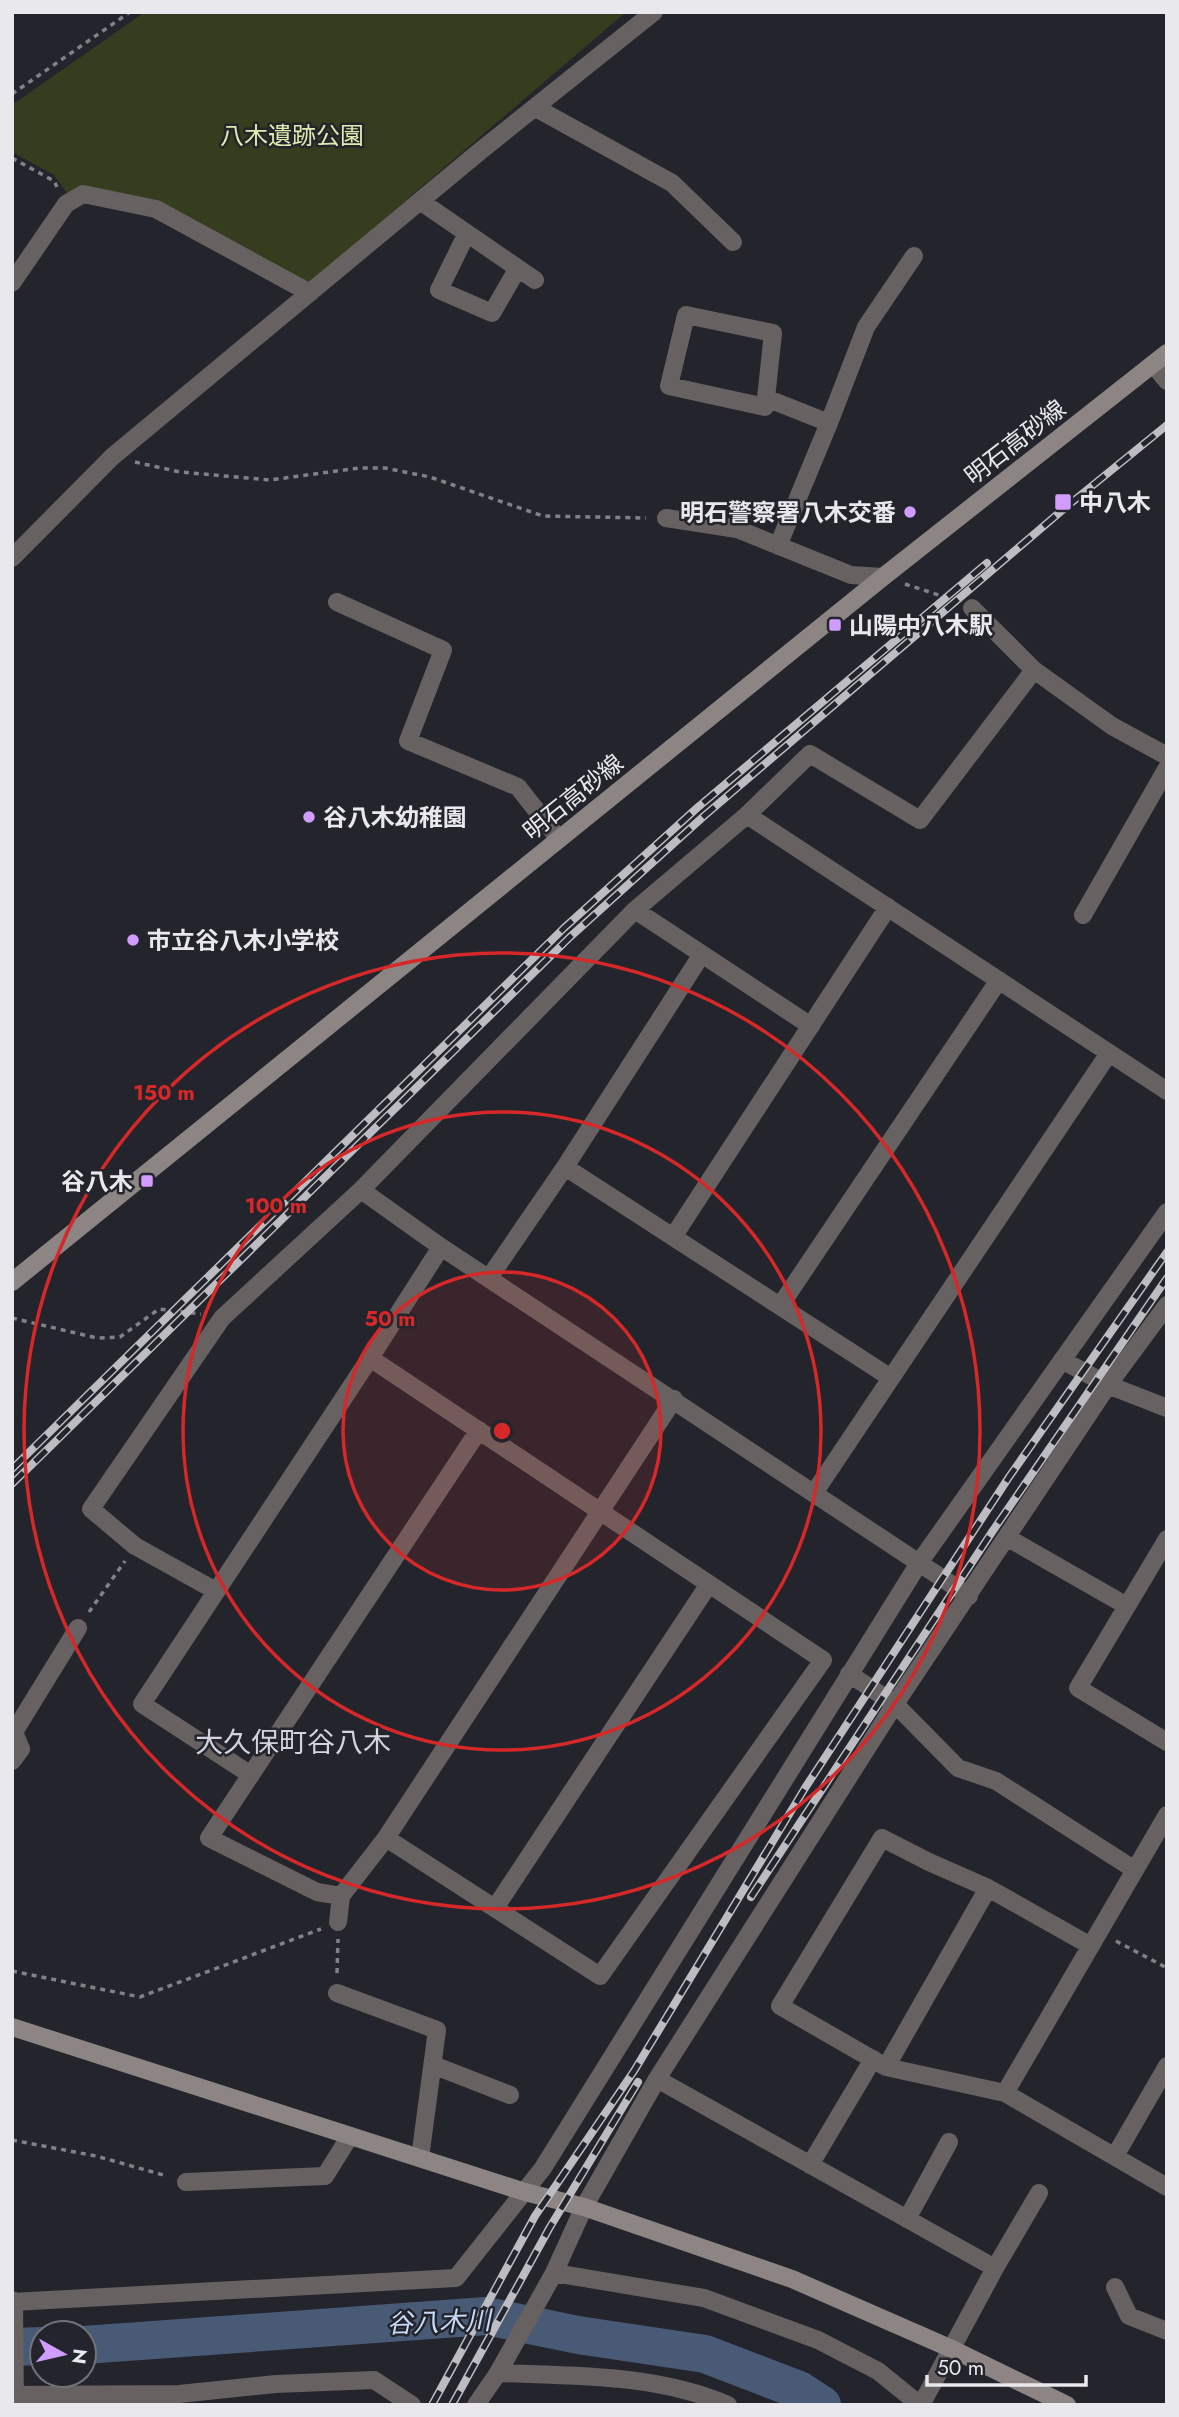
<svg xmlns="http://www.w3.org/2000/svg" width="1179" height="2417" font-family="Jost,'Noto Sans JP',sans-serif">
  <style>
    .green { fill: #363c1e }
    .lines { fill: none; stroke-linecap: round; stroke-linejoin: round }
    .river { stroke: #495a77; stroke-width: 38 }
    .path { stroke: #818188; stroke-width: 3.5; stroke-dasharray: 5 5; stroke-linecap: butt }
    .street { stroke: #676261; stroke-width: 18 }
    .secondary { stroke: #8c8583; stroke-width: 18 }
    .rail-casing { stroke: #bcbcc2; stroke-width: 8 }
    .rail { stroke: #24252c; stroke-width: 5; stroke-dasharray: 16; stroke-linecap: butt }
    .ring { fill: none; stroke: #d62828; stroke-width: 3.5 }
    .poi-dot { fill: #d09dff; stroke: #24252c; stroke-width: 2.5 }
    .labels { text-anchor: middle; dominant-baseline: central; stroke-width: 5; stroke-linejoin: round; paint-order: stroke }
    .park-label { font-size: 24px; fill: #ddecae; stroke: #24252c }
    .street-label { font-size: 24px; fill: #e8e8ed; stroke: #24252c }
    .poi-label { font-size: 24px; font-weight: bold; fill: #e8e8ed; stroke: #24252c; text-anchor: start }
    .water-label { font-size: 26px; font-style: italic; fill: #c7dbfb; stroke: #24252c }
    .quarter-label { font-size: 28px; fill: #d2d3dc; stroke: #24252c }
    .centre { fill: #d62828; stroke: #24252c; stroke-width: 3.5 }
    .ring-label { font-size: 21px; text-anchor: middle; font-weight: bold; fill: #d62828; stroke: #24252c; stroke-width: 5; stroke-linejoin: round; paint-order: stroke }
  </style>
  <rect width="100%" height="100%" fill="#24252c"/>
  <path class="green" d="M145 12H626L308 284 157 202 69 196 54 175 12 152V105Z"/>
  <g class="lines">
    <path class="river" d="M84 2345 486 2316 578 2335 705 2354 799 2390 822 2405
      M12 2347 42 2346"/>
    <path class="path" d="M12 94 130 12
      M12 158 54 181 57 187
      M135 462 180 472 270 480 359 468H385L430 477 543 516 646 518
      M905 584 954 600
      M12 1318 97 1338 120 1337 159 1309 201 1314
      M89 1612 125 1561
      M1116 1941 1167 1968
      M12 1971 140 1997 321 1929
      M337 1973 338 1939
      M12 2140 96 2156 167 2176"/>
    <path class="street" d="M536 108 672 183 733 242
      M420 201 535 280
      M467 233 439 290 492 313 518 268
      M12 283 66 204 83 194 156 209 310 293
      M1153 364 1167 381
      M766 398 773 333 686 315 669 386 765 407 766 398 829 423
      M666 518 737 529 851 575 883 577
      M778 546 829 423 866 327 914 256
      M12 558 112 457 479 152 654 12
      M337 602 443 650 408 741 518 787 559 839
      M972 608 1034 670 1112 726 1167 756
      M747 815 1167 1091
      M635 910 811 1026
      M1083 915 1167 768
      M565 1167 891 1378
      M361 1190 441 1247 969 1596
      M673 1237 888 907
      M489 1278 565 1167 702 954
      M780 1306 999 980
      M370 1358 823 1660 600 1976 386 1838
      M1062 1360 1108 1385 1167 1408
      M814 1493 1109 1053
      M1008 1538 1127 1606
      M1167 1539 1078 1688 1167 1742
      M216 1591 135 1546 91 1509 222 1318 361 1190 635 910 747 815 810 754 920 820 1034 670
      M849 1674 895 1704 958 1768 996 1781 1135 1870
      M12 1761 21 1749 14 1732 78 1628
      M251 1775 142 1704 370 1358 441 1247
      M341 1896 317 1892 209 1838 479 1430
      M495 1908 709 1584
      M338 1922 341 1896 386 1838 674 1399
      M1091 1946 988 1888 929 1862 882 1838 780 2006 886 2067 1005 2093 1167 2187
      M337 1993 437 2030 420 2158
      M433 2065 510 2095
      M886 2067 988 1888
      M657 2079 995 2268 921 2405
      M1005 2093 1167 1815
      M1115 2156 1167 2066
      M810 2165 873 2059
      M186 2182 325 2176 350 2136
      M907 2219 949 2142
      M995 2268 1039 2193
      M554 2273 704 2298 818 2340 878 2371 920 2405
      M1115 2287 1129 2316 1167 2331
      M12 2300 14 2303 15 2405
      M12 2302 456 2278 543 2168 919 1563 1167 1212
      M498 2373C576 2376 656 2374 728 2405
      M12 2395 179 2394 276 2384 374 2380 412 2405
      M476 2405 498 2373 554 2273 584 2207 657 2079 895 1704 1108 1385 1167 1305"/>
    <path class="secondary" d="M12 1282 883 577 1167 353
      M12 2027 525 2192 584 2207 792 2279 952 2349 1067 2405"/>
    <defs>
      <path id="rail" d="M12 1469 564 928 697 808 987 563
        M12 1484 570 937 704 816 1066 507 1167 425
        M751 1897 992 1532 1167 1278
        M432 2405 535 2216 634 2071 805 1788 1009 1477 1167 1252
        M452 2405 550 2227 638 2082"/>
    </defs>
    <use href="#rail" class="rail-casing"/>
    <use href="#rail" class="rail"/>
  </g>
  <circle cx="502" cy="1431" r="159" fill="#d62828" fill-opacity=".12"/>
  <g class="ring">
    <circle cx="502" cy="1431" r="159"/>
    <circle cx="502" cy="1431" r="319"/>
    <circle cx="502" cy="1431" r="478"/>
  </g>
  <g class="poi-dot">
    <rect x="1054" y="493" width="18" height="18" rx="3.5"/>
    <circle cx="910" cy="512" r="7"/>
    <rect x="828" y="618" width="14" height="14" rx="3.5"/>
    <circle cx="309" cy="817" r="7"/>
    <circle cx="133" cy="940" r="7"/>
    <rect x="140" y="1174" width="14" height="14" rx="3.5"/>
  </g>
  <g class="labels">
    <g class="park-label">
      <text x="292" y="135">八木遺跡公園</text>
    </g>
    <g class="street-label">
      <text transform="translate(1015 442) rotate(-38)">明石高砂線</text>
      <text transform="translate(573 797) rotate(-39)">明石高砂線</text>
    </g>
    <g class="poi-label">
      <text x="1079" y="502">中八木</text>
      <text x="896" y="512" text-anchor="end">明石警察署八木交番</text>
      <text x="849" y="625">山陽中八木駅</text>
      <text x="323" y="817">谷八木幼稚園</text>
      <text x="147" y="940">市立谷八木小学校</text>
      <text x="133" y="1181" text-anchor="end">谷八木</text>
    </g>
    <g class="water-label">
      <text transform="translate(439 2322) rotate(-2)">谷八木川</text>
    </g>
    <g class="quarter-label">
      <text x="293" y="1742">大久保町谷八木</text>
    </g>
  </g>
  <circle cx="502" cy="1431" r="10" class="centre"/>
  <g class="ring-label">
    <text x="164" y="1100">150 m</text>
    <text x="276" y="1213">100 m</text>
    <text x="390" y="1326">50 m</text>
  </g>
  <rect width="1179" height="2417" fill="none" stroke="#e8e8ed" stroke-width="28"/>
  <g transform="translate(63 2354) rotate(98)"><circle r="33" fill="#24252c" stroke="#727379" stroke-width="2"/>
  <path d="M0-5L12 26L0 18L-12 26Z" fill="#d09dff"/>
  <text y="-10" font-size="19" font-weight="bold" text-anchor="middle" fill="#e8e8ed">N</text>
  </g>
  <path d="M927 2375v10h159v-10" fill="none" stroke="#e8e8ed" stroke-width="3.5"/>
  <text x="937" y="2375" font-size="21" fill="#e8e8ed" stroke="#24252c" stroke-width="5" paint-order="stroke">50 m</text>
</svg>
